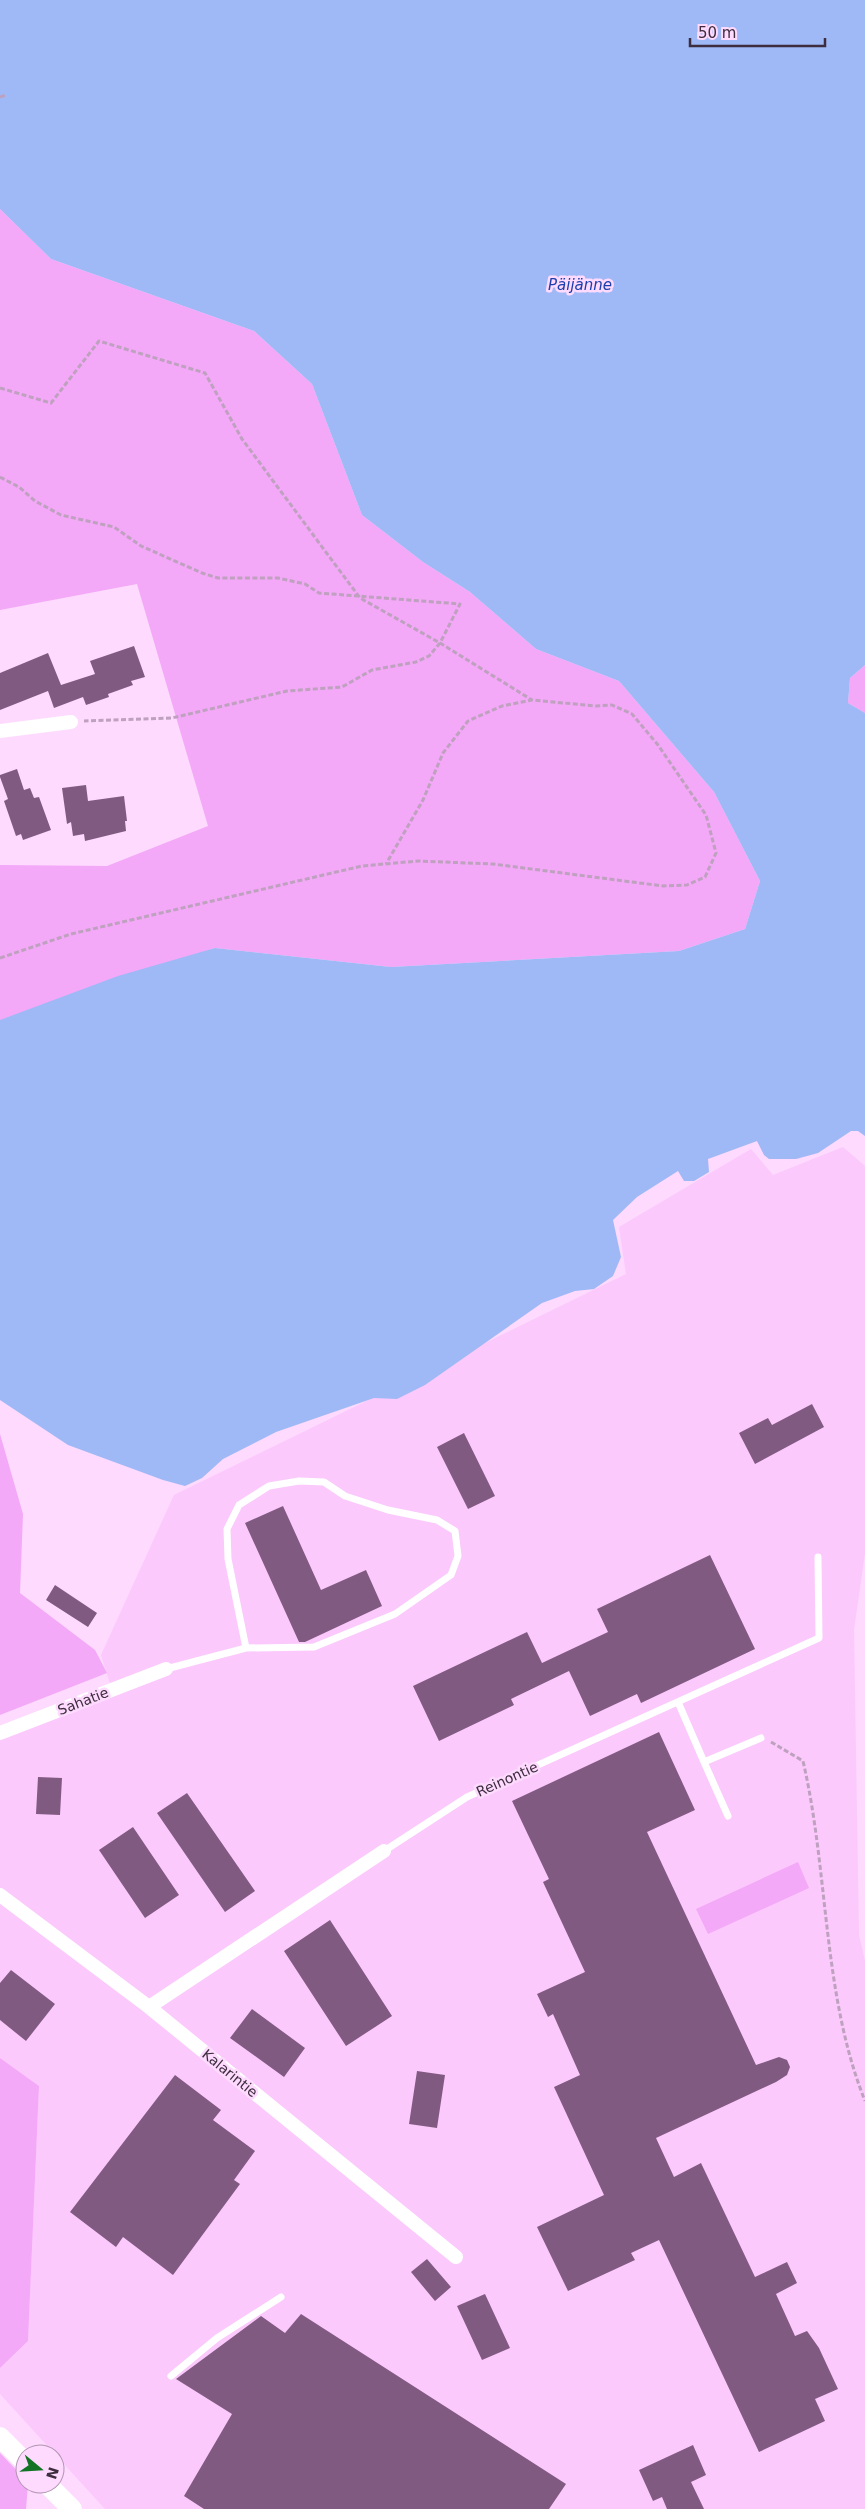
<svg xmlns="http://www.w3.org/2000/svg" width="865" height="2509" font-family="'DejaVu Sans',sans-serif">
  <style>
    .built { fill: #fbc9fc }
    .green { fill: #f4a8f8 }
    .water { fill: #9eb9f5 }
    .building { fill: #815a82 }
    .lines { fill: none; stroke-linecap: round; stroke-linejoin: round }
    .path { stroke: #bea1be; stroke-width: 3; stroke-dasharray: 5 2.5; stroke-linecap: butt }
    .lane { stroke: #fff; stroke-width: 7 }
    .street { stroke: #fff; stroke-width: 14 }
    .secondary { stroke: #fff; stroke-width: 20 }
    .labels { text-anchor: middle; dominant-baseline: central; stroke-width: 5; stroke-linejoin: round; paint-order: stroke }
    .street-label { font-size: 14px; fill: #3e2d3e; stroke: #fddafe }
    .water-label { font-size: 15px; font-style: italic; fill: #1b3fad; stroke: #fddafe }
  </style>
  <rect width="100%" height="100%" fill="#fddafe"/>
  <path class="built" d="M843 1147 865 1166V1553L854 1630 859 1935 865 1961V2509H105L0 2394V2368L28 2341 39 2086 0 2058V1733L112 1690 101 1655 174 1495 626 1274 619 1227 751 1149 773 1175Z"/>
  <path class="green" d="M0 209 51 259 254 331 312 384 362 515 423 562 470 592 536 649 619 681 714 792 760 881 745 929 679 951 391 967 215 948 0 1021V865L107 866 208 826 137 584 0 610Z
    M865 665V713L848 703 850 678Z
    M0 1434 23 1514 20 1593 95 1650 107 1673 0 1715Z
    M798 1862 809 1888 708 1934 696 1909Z
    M0 2058 39 2086 28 2341 0 2368Z
    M0 2453 25 2479V2484H28L26 2509H0Z"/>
  <path class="water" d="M0 0H865V665L850 678 848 703 865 713V1136L858 1131H851L818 1153 796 1159H769L764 1155 757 1141 708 1159 709 1172 694 1181H684L678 1171 637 1197 613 1220 621 1257 613 1276 594 1289 575 1291 542 1303 425 1385 397 1399 374 1398 276 1432 223 1459 202 1478 185 1486 163 1480 68 1445 0 1400V1020L118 976 215 948 391 967 679 951 745 929 760 881 714 792 619 681 536 649 470 592 423 562 362 515 312 384 254 331 51 259 0 209Z"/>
  <path class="building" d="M134 646 145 677 131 681 133 685 108 694 109 697 86 705 83 697 54 708 48 691 0 710V673L48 653 61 685 95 674 90 661Z
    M17 769 24 790 30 788 34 798 39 797 51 830 23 840 21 834 16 836 4 801 8 799 0 777V775Z
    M86 785 88 801 124 796 127 821H125L126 831 85 841 84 834 73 836 71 822 67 824 62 788Z
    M812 1404 824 1427 755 1464 739 1433 768 1418 772 1425Z
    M464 1433 495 1496 468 1509 437 1447Z
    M283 1506 321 1590 366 1570 382 1606 305 1642H299L245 1523Z
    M710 1555 755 1649 641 1703 637 1694 590 1716 569 1671 511 1699 514 1705 439 1741 413 1686 527 1632 542 1663 608 1632 597 1609Z
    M55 1585 97 1613 88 1627 46 1600Z
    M659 1732 695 1810 647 1832 756 2065 779 2057 787 2060 790 2067 787 2075 776 2082 656 2138 674 2177 701 2163 755 2277 787 2262 797 2283 776 2294 795 2336 807 2331 819 2348 838 2389 815 2399 825 2421 759 2452 659 2240 631 2253 635 2260 568 2291 537 2227 604 2195 554 2087 580 2075 553 2014 548 2017 537 1994 585 1972 543 1882 549 1879 512 1801Z
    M38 1777 62 1778 60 1815 36 1814Z
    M187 1793 255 1891 225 1912 157 1813Z
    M133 1827 179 1895 145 1918 99 1850Z
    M330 1920 392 2016 346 2046 284 1951Z
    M11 1970 55 2004 26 2041 0 2020V1983Z
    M252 2009 305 2048 284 2077 230 2038Z
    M417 2071 445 2075 437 2128 409 2124Z
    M175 2075 221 2110 213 2120 255 2151 234 2180 240 2184 173 2275 123 2237 116 2247 70 2212Z
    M427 2259 451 2287 435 2301 411 2272Z
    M485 2294 510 2348 482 2360 457 2306Z
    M301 2314 566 2484 549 2509H204L184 2496 232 2414 176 2379 261 2316 285 2333Z
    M693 2445 706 2475 691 2482 704 2509H667L662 2497 653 2501 639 2470Z"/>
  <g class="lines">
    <path class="path" d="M0 97 6 95
      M0 388 51 403 99 341 205 373 242 439 360 598 440 643 532 700
      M0 477 19 487 35 501 61 515 114 527 141 546 202 573 218 578H278L305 584 319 593 460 604 440 643 429 656 416 662 372 670 342 687 287 691 172 718 84 721
      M0 958 71 934 362 866 418 861 493 864 663 886 687 885 705 877 716 853 706 815 658 745 632 714 612 705 596 706 532 700 502 706 468 721 443 753 423 800 386 864
      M771 1742 803 1761C829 1873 822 1993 865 2101"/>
    <path class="lane" d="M166 1669 246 1648 314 1647 395 1614 451 1575 458 1556 455 1531 437 1520 388 1510 345 1496 324 1482 299 1481 269 1486 239 1505 227 1529 228 1559 246 1648
      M678 1702 704 1762 761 1738
      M704 1762 728 1816
      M384 1851 467 1797 819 1638 818 1557
      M171 2376 217 2338 281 2297"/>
    <path class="street" d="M0 731 71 722
      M0 1733 166 1669
      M0 1895 149 2007 456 2257
      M149 2007 384 1851"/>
    <path class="secondary" d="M0 2437 25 2462
      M47 2484 72 2509"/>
  </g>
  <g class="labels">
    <g class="street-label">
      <text transform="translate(83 1701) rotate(-21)">Sahatie</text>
      <text transform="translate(507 1779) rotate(-24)">Reinontie</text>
      <text transform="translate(230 2073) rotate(39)">Kalarintie</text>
    </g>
    <g class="water-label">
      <text x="580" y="285">Päijänne</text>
    </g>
  </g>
  <g transform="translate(40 2469) rotate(108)"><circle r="24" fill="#fddafe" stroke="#b195b1"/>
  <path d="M0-4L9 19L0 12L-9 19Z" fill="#117323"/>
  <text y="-8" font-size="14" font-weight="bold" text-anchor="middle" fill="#3e2d3e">N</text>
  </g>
  <path d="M690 38v8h135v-8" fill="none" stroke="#3e2d3e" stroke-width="2.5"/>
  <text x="698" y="38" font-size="15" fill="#3e2d3e" stroke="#fddafe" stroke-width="4" paint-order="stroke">50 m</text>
</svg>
